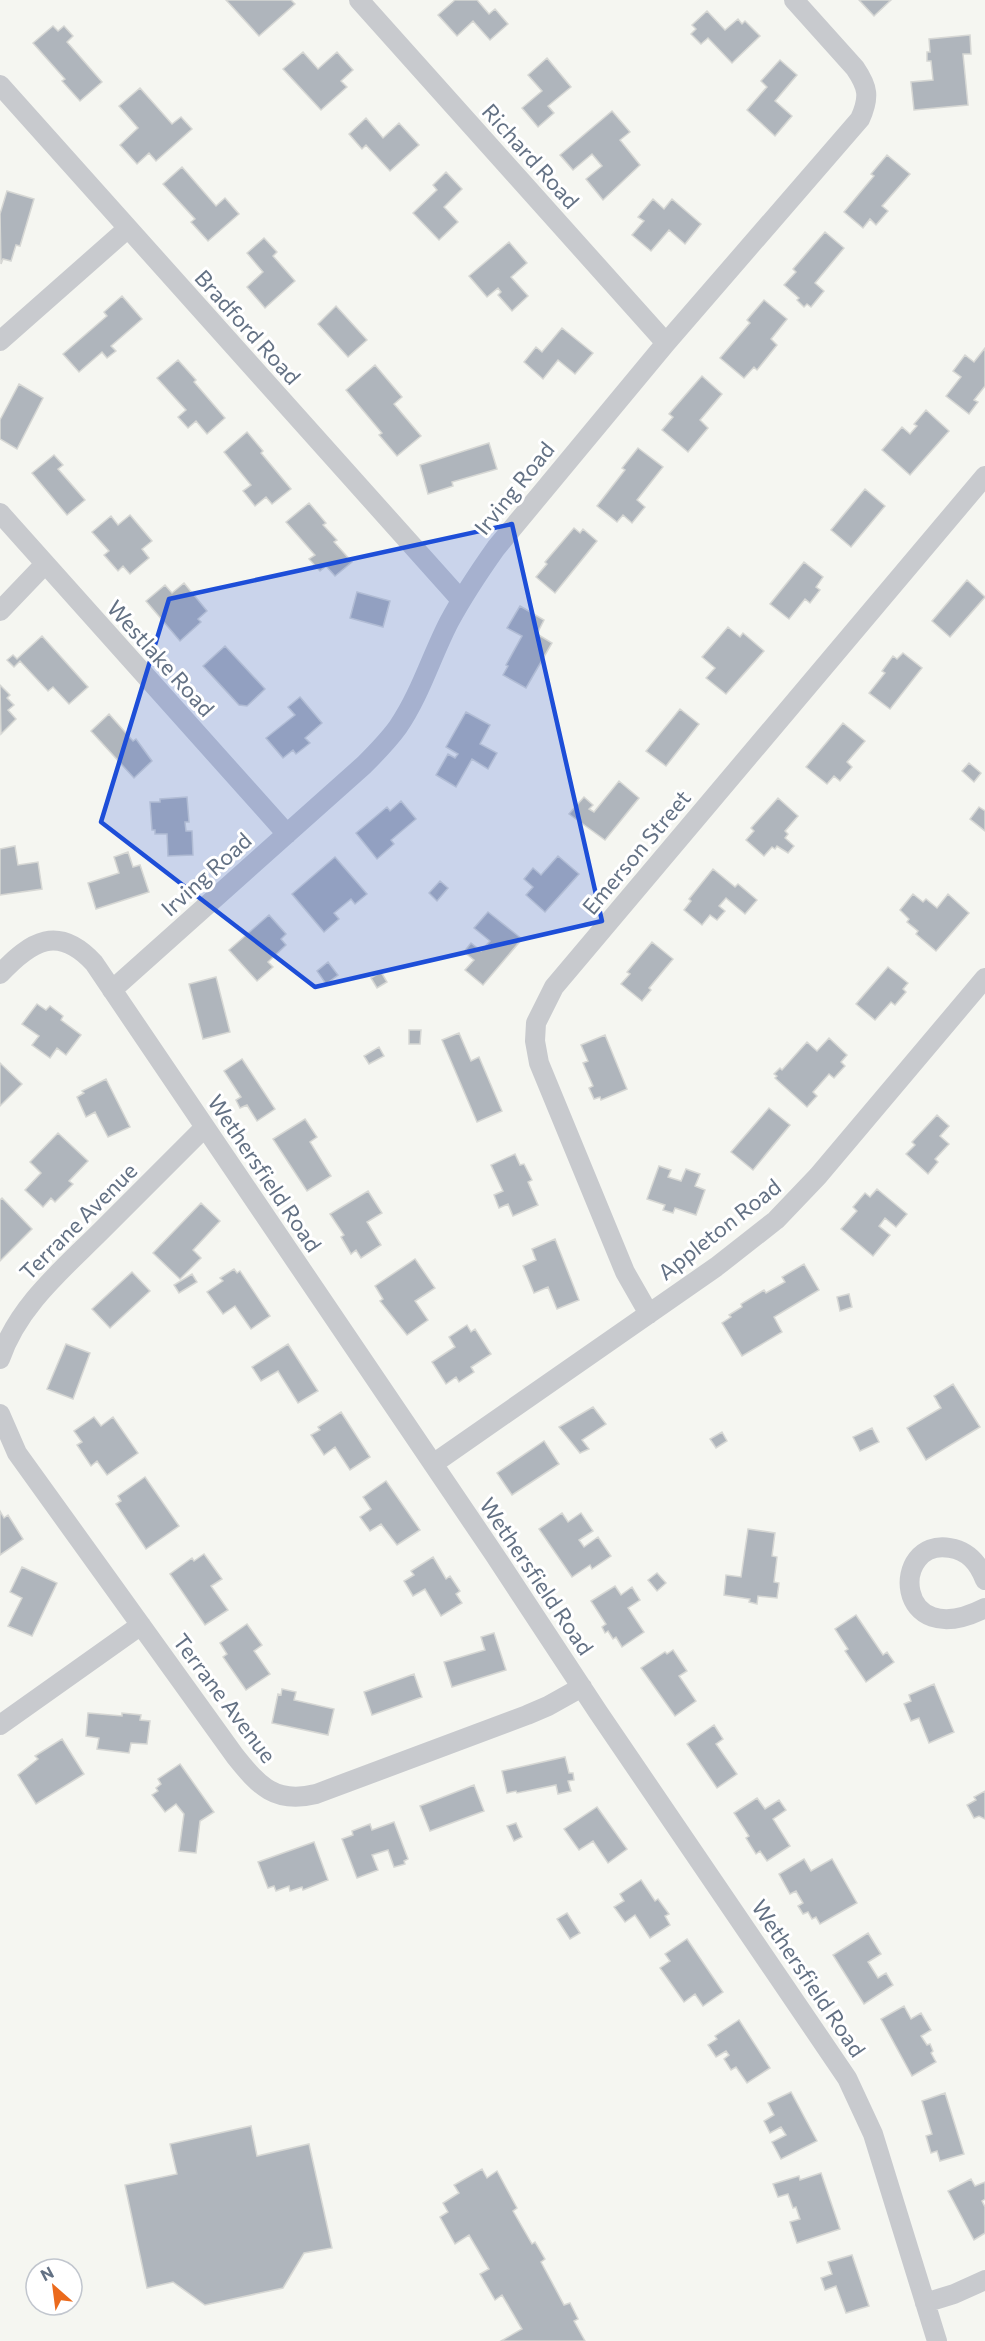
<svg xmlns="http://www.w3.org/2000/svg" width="985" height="2341" font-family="Commissioner,sans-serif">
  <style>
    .building { fill: #afb5bc; stroke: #d6d7d4; stroke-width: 1.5 }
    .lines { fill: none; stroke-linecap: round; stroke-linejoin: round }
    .street { stroke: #c8cace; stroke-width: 20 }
    .marked { fill: #1d4ed8; fill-opacity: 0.2; stroke: #1d4ed8; stroke-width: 4.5; stroke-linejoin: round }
    .labels { text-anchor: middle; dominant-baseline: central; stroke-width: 6; stroke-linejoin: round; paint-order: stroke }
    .street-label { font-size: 22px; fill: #637184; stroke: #fff }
  </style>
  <rect width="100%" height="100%" fill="#f5f6f1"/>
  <path class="building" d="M226 0H291L295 4 259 36Z
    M455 0H477L489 14 495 9 508 24 490 40 473 21 457 36 438 15Z
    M859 0H891L874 16Z
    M707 11 725 30 738 19 742 24 745 21 760 36 732 63 708 38 701 44 691 34 696 29 692 25Z
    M53 26 58 31 64 26 73 36 67 42 102 82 80 101 62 81 65 79 33 43Z
    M970 35 971 54H963L968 105 914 110 911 82 933 80 931 61H927V52H930L929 39Z
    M303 52 318 69 337 52 353 70 341 81 347 87 321 110 283 69Z
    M547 58 571 87 548 106 554 113 538 127 522 108 542 91 528 75Z
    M780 60 797 75 775 101 792 116 775 136 747 110 767 87 761 81Z
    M140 88 172 124 181 117 192 129 156 161 149 153 137 164 120 145 138 128 119 106Z
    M612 111 630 132 620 140 640 165 603 200 586 179 602 166 592 154 573 170 560 155Z
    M366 118 383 138 399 123 419 145 390 171 366 145 362 149 349 134Z
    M887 155 910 174 882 206 888 211 876 225 870 219 863 228 844 212 874 176 871 174Z
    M182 167 216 206 225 198 239 214 208 241 191 222 195 219 163 184Z
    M446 172 462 189 444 207 458 222 439 240 413 213 437 190 433 185Z
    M7 191 34 199 20 246 16 245 11 261 3 259 1 264 0 214Z
    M653 199 664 209 672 199 701 224 685 244 669 230 651 251 632 235 644 221 638 217Z
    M825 232 844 248 815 283 824 291 811 307 807 304 804 307 797 300 799 298 784 285 796 272 793 269Z
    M264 238 277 252 273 256 295 281 265 308 247 287 263 272 247 253Z
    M509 242 527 263 511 277 528 296 512 311 498 295 501 292 498 288 487 297 469 276Z
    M122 296 142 319 111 346 116 351 107 358 102 352 79 372 63 354 107 316 104 312Z
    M764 300 787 319 771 339 777 345 757 370 754 367 744 378 720 358 750 323 747 320Z
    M336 306 367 340 348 357 318 324Z
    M562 328 593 353 575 374 558 360 543 379 524 362 536 347 542 352Z
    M985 348V386L974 400 978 402 969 414 946 396 961 377 953 371 965 355 974 362Z
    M178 360 196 380 194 382 225 418 207 434 196 421 188 428 178 417 186 410 157 378Z
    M375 365 402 397 394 404 421 436 397 456 379 435 382 433 346 390Z
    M702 376 722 394 700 420 708 428 688 452 662 430 673 417 669 414Z
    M19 384 43 398 17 449 0 439V420Z
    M926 410 949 431 910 475 882 450 902 427 910 434 917 426 914 424Z
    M247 432 263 451 261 453 291 489 272 504 266 497 255 506 243 491 251 485 224 452Z
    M489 443 497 469 452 482 453 486 428 494 420 465Z
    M638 448 663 467 637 500 645 507 632 523 623 515 617 522 597 506 625 470 622 468Z
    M54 455 63 465 58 469 85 500 67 515 32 473Z
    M865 489 885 506 851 547 831 530Z
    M309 503 326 523 323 525 337 540 334 542 352 562 335 576 326 566 320 571 309 559 315 555 286 522Z
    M130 515 152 541 142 549 149 558 130 574 123 566 118 571 104 555 109 551 92 532 111 516 118 525Z
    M574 528 580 533 583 529 597 541 555 593 536 577 547 564 545 562Z
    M804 562 823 577 816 587 820 590 810 603 805 599 789 619 770 604Z
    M967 580 985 597 950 637 932 621Z
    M184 583 207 611 198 619 201 622 180 641 146 601 165 585 172 593Z
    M357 592 390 601 383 627 350 618Z
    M520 606 544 620 537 634 552 643 526 688 503 675 508 666 506 665 522 636 507 628Z
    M728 627 740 637 743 633 764 651 726 694 706 678 715 668 702 657Z
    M42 636 88 687 69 704 53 687 48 691 20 661 14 667 7 660 13 655 17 659Z
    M225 646 265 689 247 706 239 705 203 666Z
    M903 653 922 668 890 709 869 693 885 673 882 671 893 656 897 659Z
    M0 685 10 695 7 698 14 705 8 710 16 719 1 734Z
    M300 697 322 723 305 738 310 743 296 754 293 750 283 758 266 738 295 715 288 707Z
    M680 709 699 724 666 766 646 751Z
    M466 712 490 725 480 744 497 753 488 769 472 759 456 787 436 775 448 754 455 758 458 754 446 747Z
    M109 714 133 741 136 739 152 761 134 778 91 731Z
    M843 723 865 741 847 762 852 767 840 781 834 776 827 784 806 767Z
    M969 763 981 773 974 782 962 771Z
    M619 781 639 798 605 840 569 814 584 797 593 805 589 809 594 812Z
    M187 797 189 822H185L186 831H192L193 855 168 856 167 834H155V830H152L150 802H160V799Z
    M778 798 798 816 785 831 788 834 785 838 794 846 788 853 777 846 775 849 772 847 764 856 746 840 754 831 751 828Z
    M401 801 416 819 391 840 394 844 377 859 356 833 387 807 390 811Z
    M979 807 985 811V831L970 819Z
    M15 846 18 865 38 862 42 889 0 895V849Z
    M128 852 133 867 140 865 149 892 96 909 88 883 119 873 114 857Z
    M558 856 579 874 545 912 526 895 533 887 524 879 533 868 541 875Z
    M335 857 367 894 355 904 351 899 334 913 339 919 324 932 292 894Z
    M713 869 735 887 738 884 757 900 745 914 726 898 719 906 725 911 717 920 710 915 702 925 684 910 691 901 689 899Z
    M440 881 448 888 437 901 429 893Z
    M913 894 923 902 926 899 937 908 948 894 969 913 936 951 916 934 918 931 907 922 909 919 900 910Z
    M488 912 522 939 483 985 465 970 474 960 464 952 471 943 481 951 490 941 474 928Z
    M269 915 286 934 281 939 286 945 268 962 273 967 257 981 229 950Z
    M652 942 673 959 649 988 651 990 642 1001 621 984 630 974 627 972Z
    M328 962 338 975 326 984 317 971Z
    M888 967 908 983 903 989 906 992 895 1005 891 1002 875 1020 856 1004Z
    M381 972 387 982 377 988 371 978Z
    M216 977 230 1032 203 1039 189 984Z
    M37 1004 46 1010 50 1006 63 1016 61 1020 81 1035 66 1055 57 1048 50 1058 32 1045 39 1036 22 1024Z
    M409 1030H421L420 1044H409Z
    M459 1033 471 1061 479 1057 502 1111 477 1122 442 1040Z
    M605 1035 627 1089 601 1100 600 1097 594 1099 589 1088 593 1086 583 1063 588 1061 581 1045Z
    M829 1038 847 1055 841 1062 845 1066 834 1078 829 1074 813 1092 817 1096 807 1107 775 1078 777 1076 774 1074 780 1068 782 1070 807 1042 817 1051Z
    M379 1047 384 1056 369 1064 364 1056Z
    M242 1059 275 1109 257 1121 247 1105 240 1108 236 1100 241 1097 224 1071Z
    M0 1063 22 1084 0 1106Z
    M106 1079 130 1127 108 1137 95 1112 86 1117 77 1097 84 1093 82 1091Z
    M769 1108 790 1125 753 1170 731 1152Z
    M937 1115 949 1126 940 1136 949 1144 935 1159 938 1162 928 1174 906 1154 915 1145 912 1142Z
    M305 1119 317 1137 310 1142 331 1176 307 1191 273 1139Z
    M58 1133 88 1161 69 1181 73 1184 55 1202 51 1198 43 1207 25 1190 41 1173 30 1162Z
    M515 1154 520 1165 524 1164 532 1180 528 1182 538 1205 513 1216 508 1204 499 1208 494 1195 503 1191 491 1165Z
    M659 1166 671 1170 668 1177 681 1181 686 1169 700 1174 695 1186 705 1190 696 1215 675 1208 673 1213 663 1210 665 1205 647 1199Z
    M877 1189 907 1214 896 1227 885 1218 879 1226 890 1235 873 1256 841 1229 857 1211 853 1207 865 1193 870 1197Z
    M368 1191 382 1213 367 1222 381 1245 361 1258 356 1250 351 1254 341 1237 344 1235 330 1214Z
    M2 1198 32 1229 0 1261V1200Z
    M201 1203 220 1221 193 1250 201 1258 180 1279 153 1253Z
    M555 1239 579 1300 557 1309 548 1287 534 1293 523 1266 536 1260 532 1249Z
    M415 1259 435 1288 415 1301 428 1320 407 1335 380 1301 383 1299 375 1286Z
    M804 1264 819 1290 774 1317 782 1332 742 1356 722 1323 731 1317 729 1315 742 1307 741 1304 764 1290 766 1293 785 1282 782 1277Z
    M234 1269 237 1273 240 1271 270 1316 251 1329 235 1306 223 1314 207 1292 223 1281 220 1278Z
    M132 1272 150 1291 110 1328 92 1309Z
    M192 1274 197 1282 179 1293 174 1285Z
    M849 1294 852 1307 840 1311 837 1297Z
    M467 1325 471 1332 475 1329 491 1354 471 1367 474 1372 459 1382 456 1377 446 1384 432 1362 455 1347 449 1337Z
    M66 1344 90 1353 73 1399 47 1389Z
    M288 1344 318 1391 298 1403 278 1371 261 1381 252 1367Z
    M953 1384 980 1427 926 1460 907 1428 941 1408 934 1396Z
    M593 1407 606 1424 582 1440 589 1449 580 1453 559 1427Z
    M341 1412 370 1457 350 1470 335 1447 324 1455 311 1435 320 1430 318 1427Z
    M94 1417 101 1426 113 1417 138 1453 107 1475 97 1461 91 1466 77 1445 82 1442 74 1431Z
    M872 1428 879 1442 860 1451 853 1437Z
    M722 1432 727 1441 716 1448 710 1439Z
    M544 1441 559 1464 512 1495 497 1473Z
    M145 1477 179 1526 146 1549 116 1504 121 1501 118 1496Z
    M386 1481 420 1530 397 1545 381 1524 370 1531 360 1517 371 1509 363 1497Z
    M0 1511 4 1518 8 1515 23 1539 0 1555Z
    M562 1513 568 1522 581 1513 593 1531 579 1540 584 1547 598 1537 611 1556 592 1569 590 1565 572 1577 539 1529Z
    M748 1529 775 1533 772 1556 777 1557 774 1582 779 1583 777 1598 758 1596 757 1604 749 1602 750 1599 724 1595 726 1575 741 1577Z
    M204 1554 222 1579 211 1586 228 1610 205 1625 170 1574 192 1558 194 1561Z
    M433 1557 446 1579 450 1576 460 1591 456 1594 462 1603 441 1616 425 1589 413 1596 404 1581 414 1575 411 1571Z
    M22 1567 57 1583 32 1636 8 1626 22 1598 10 1592Z
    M657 1573 666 1583 657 1591 648 1580Z
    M615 1586 621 1595 632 1587 640 1600 628 1608 644 1632 622 1647 616 1637 613 1639 608 1631 605 1633 602 1627 606 1624 591 1601Z
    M856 1615 883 1655 887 1652 894 1662 866 1682 845 1651 848 1649 835 1629Z
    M247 1624 262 1645 254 1651 270 1674 246 1690 223 1657 227 1654 220 1643Z
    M494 1633 506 1670 452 1687 444 1662 485 1650 481 1637Z
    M673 1650 687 1671 679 1676 696 1701 675 1716 641 1668 665 1652 667 1654Z
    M414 1674 422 1697 372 1715 364 1692Z
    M934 1684 954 1732 929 1743 919 1718 911 1721 904 1704 911 1701 909 1695Z
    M282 1689 296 1692 294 1700 334 1709 328 1735 272 1723 278 1694 281 1695Z
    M88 1713 122 1716V1713L141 1715 140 1720 150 1721 147 1744 131 1743 129 1753 97 1749 99 1738 86 1736Z
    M714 1725 723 1739 716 1744 737 1774 717 1788 687 1744Z
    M62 1739 84 1774 36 1804 18 1775 38 1759 35 1756Z
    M565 1757 569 1773H573L574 1780 568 1781 571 1791 558 1794 556 1785 517 1793 516 1791 507 1793 502 1771Z
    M180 1764 214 1812 200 1821 196 1853 179 1851 184 1814 176 1804 165 1812 152 1795 158 1791 156 1788 161 1784 158 1779Z
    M474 1785 484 1811 430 1831 420 1806Z
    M985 1791V1819L979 1816 974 1818 967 1805 976 1800 974 1797Z
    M757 1798 765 1809 779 1800 786 1810 773 1819 790 1846 767 1861 760 1851 756 1854 746 1838 749 1836 734 1813Z
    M597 1807 627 1849 608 1863 593 1841 579 1850 564 1829Z
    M394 1822 408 1859 404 1861 405 1864 394 1867 388 1850 372 1855 378 1870 357 1878 342 1839 353 1835 352 1831 370 1824 372 1830Z
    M516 1823 522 1837 514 1841 507 1826Z
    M314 1842 328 1880 303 1890 302 1887 290 1891 289 1886 276 1891 274 1886 268 1888 258 1862Z
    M804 1859 811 1871 832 1859 857 1903 820 1924 816 1917 812 1919 808 1912 803 1914 798 1906 803 1903 796 1891 790 1894 779 1874Z
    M641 1880 655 1901 658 1899 669 1914 665 1916 670 1925 650 1938 635 1915 625 1922 614 1907 624 1901 620 1894Z
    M567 1913 580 1933 570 1939 557 1919Z
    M868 1933 881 1954 868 1962 878 1978 886 1973 893 1985 864 2004 833 1955Z
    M687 1939 723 1992 703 2006 695 1994 684 2002 660 1968 670 1961 665 1954Z
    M904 2006 911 2019 921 2013 931 2030 921 2036 927 2045 930 2044 933 2051 931 2053 936 2062 912 2076 881 2019Z
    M739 2020 770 2068 747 2083 736 2067 731 2070 724 2059 729 2055 726 2051 716 2057 708 2045 717 2039 715 2036Z
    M791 2092 817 2141 781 2159 772 2142 786 2135 781 2127 770 2133 764 2121 774 2115 768 2103Z
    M945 2093 964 2154 940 2161 937 2151 931 2153 926 2136 932 2134 922 2101Z
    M251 2126 257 2156 309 2144 332 2248 304 2253 283 2288 205 2305 173 2282 147 2288 125 2185 177 2174 170 2144Z
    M482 2169 487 2178 497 2171 517 2208 513 2211 532 2244 535 2242 545 2259 541 2262 564 2305 570 2303 578 2319 574 2321 585 2341H501L522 2329 502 2295 495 2300 480 2274 489 2269 469 2235 455 2244 440 2217 448 2212 443 2203 459 2193 454 2185Z
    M821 2173 840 2229 797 2243 790 2222 800 2219 796 2207 793 2208 788 2194 778 2197 773 2184 799 2176 800 2180Z
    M971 2179 975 2186 985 2182V2199L982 2201 985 2207V2233L974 2240 948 2191Z
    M852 2255 869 2306 846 2313 836 2286 825 2290 821 2278 832 2274 828 2262Z"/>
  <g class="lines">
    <path class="street" d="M359 0 666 343
      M0 85 461 600
      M0 341 127 229
      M0 513 287 834
      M0 611 45 564
      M0 974C31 941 58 924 94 963L494 1554 598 1712 847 2078 873 2134 937 2341
      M112 990 364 765C376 753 388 741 398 727 420 695 431 657 449 622 463 596 479 572 496 548L666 343 860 119C870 97 868 87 855 68L794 0
      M649 1314 625 1272 539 1063 535 1041 536 1023 554 987 985 476
      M0 1359C18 1306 63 1269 101 1231 136 1196 170 1162 205 1127
      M0 1414 17 1453 235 1756C259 1786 275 1804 316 1794L527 1715 548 1706 582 1687
      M433 1464 716 1267 776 1220 818 1176 985 978
      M985 1580C978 1562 968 1551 950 1548 890 1537 893 1655 985 1608
      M0 1725 141 1625
      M925 2303 954 2294 985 2280"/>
  </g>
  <path class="marked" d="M512 524 602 921 315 987 101 822 169 599Z"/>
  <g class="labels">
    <g class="street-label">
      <text transform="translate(531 156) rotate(48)">Richard Road</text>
      <text transform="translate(248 327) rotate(48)">Bradford Road</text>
      <text transform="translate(514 488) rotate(-51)">Irving Road</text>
      <text transform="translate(161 658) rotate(48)">Westlake Road</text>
      <text transform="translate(636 852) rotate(-50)">Emerson Street</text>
      <text transform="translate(206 874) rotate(-42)">Irving Road</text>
      <text transform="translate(265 1173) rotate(56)">Wethersfield Road</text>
      <text transform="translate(78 1221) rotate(-45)">Terrane Avenue</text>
      <text transform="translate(719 1229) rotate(-38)">Appleton Road</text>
      <text transform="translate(537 1576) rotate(56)">Wethersfield Road</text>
      <text transform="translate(225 1698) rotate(53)">Terrane Avenue</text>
      <text transform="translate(809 1978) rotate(56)">Wethersfield Road</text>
    </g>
  </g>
  <g transform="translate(54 2287) rotate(332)"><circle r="28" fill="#ffffff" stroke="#c1c6ce" stroke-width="1.5"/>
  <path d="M0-4.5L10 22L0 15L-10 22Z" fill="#eb6a1c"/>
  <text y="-9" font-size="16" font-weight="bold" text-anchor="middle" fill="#637184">N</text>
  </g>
</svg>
